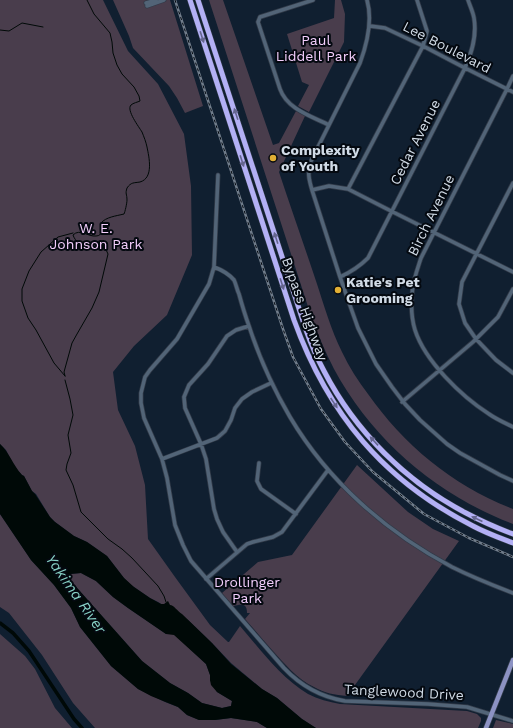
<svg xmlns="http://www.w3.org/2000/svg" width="513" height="728" font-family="'Work Sans',sans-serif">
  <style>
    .green { fill: #493d4c }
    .water { fill: #000907; fill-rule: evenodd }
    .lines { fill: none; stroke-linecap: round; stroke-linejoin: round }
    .stream { stroke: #000907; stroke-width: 1 }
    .canal { stroke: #000907; stroke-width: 3.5 }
    .minor-casing { stroke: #323b49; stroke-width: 5 }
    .major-casing { stroke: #323b49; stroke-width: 6 }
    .highway-casing { stroke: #323b49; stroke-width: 6 }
    .minor { stroke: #526477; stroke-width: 3.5 }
    .major { stroke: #8c92c3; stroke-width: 4.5 }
    .highway { stroke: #b3b0f5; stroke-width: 5 }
    .rail-casing { stroke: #717d8b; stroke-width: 2.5 }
    .rail { stroke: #040910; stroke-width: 1; stroke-dasharray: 3; stroke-linecap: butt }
    .oneway { fill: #64658e }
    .poi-dot { fill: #e2af34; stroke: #040910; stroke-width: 1.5 }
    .labels { text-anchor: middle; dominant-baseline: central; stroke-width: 4; stroke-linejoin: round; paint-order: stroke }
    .park-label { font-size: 14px; fill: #f3cefc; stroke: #040910 }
    .street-label { font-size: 14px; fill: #d1dbe6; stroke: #040910 }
    .poi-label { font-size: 14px; font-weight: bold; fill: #d1dbe6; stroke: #040910; text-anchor: start }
    .water-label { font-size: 15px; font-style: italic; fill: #87d0c6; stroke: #040910 }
  </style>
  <rect width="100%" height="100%" fill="#101f30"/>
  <path class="green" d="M0 0H103L128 51 158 84 184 134 191 186 192 255 167 315 134 346 113 372 118 410 135 446 145 485 148 539 175 577 210 625 228 642H229L240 626C261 650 280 677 308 694 318 699 329 702 340 704L467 711 477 714 481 718V721L478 728H316L302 719 277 698 262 689 231 663 212 643 188 620 158 602 150 598 131 585 124 578 107 556 87 542 74 536 55 522 50 517 36 494 32 491 24 476 22 475 14 466 6 450 0 444Z
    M113 0H170L203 106 185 113 177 98 169 86 133 48 129 36Z
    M209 0H223L273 145 279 143 296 111 305 116 279 172C291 208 304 245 316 281 324 305 331 330 342 352 349 367 358 381 368 394 404 445 453 486 513 509V524C437 495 373 441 334 369 325 352 318 334 311 316Z
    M335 0H341L345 14 344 42 309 112 298 106 309 85 302 82 287 34 334 18Z
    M357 465 408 512 433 529 459 541 347 696C335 695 324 693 314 687 297 679 284 663 272 650 263 640 254 629 245 619L250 613H247C247 602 240 605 233 606L222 593 258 562 292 555Z
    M0 514 31 560 54 585 71 608 80 627 111 666 138 689 165 702 178 707 187 715 199 720H215L231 718 257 722 267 728H95L73 703 42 655 9 613 0 607Z
    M81 573 96 581 113 597 128 608 166 634H174L206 664 210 675V680L217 692 232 701 231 706 222 708 202 703 188 693 170 683 142 661 70 580V574Z
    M0 634 25 656 35 669 55 708 72 728H0Z
    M496 720 513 724V728H493Z"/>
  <path class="water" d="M0 444C9 452 13 465 22 475L24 476 32 491 35 494 50 517 55 522 74 536 87 542 107 556 124 578 134 587 150 598 161 604H164L168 601 170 605C174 605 177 611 182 614L212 643 231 664 262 689 277 698 302 719 316 728H267L257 722 231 718 215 720H199L187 715 178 707 151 696 138 689 111 666 80 627 71 608 54 585 31 560 0 514ZM81 573 96 581 113 597 128 608 166 634 174 635 206 664 210 675V680L211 685 217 692 232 701 231 706 222 708 202 703 188 693 170 683 142 661 70 580V574Z"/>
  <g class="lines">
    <path class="stream" d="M0 30 9 31 22 23 43 27
      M65 376 64 372 72 343 77 334 92 308 99 292 108 254C106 243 86 249 79 243 76 241 74 238 73 235 80 228 88 237 96 236 103 236 102 228 101 223 106 217 116 216 124 214 125 212 127 203 127 200 127 194 125 194 127 188 131 182 134 183 140 182 154 178 149 157 147 147 146 142 144 137 142 132 139 127 126 110 131 105 133 103 138 102 140 101L139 96 134 87 122 74 117 65 113 53 112 42 110 33 94 14 87 0
      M65 376 54 363 36 330 28 318 22 301V289L29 271 41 252 58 237 73 233
      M65 380 70 399 73 415 68 435 71 453 67 464 66 470 73 485 81 512 108 539 122 549 132 558 158 586 164 596 166 602"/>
    <path class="canal" d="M0 623 13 633 29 651 74 719 82 728"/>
    <defs>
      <path id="minor" d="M313 0 260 17 258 22 280 89C287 109 311 116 329 125
        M367 0C373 21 367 44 360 63L311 161C307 172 309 180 312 190L340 277 358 328 376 364 392 387 405 404 420 420 447 444 460 453 500 475 513 481
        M146 3 156 0
        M147 6 164 0
        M370 26 385 28 423 46 465 68 513 92
        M513 76 507 89 421 258C417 270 412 283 412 296 411 307 412 320 415 330 425 361 461 396 489 414 496 419 505 423 513 427
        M218 175 214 267 209 284 177 339 150 370 145 377 141 393V403L144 418 162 459 167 478 175 525 183 545 191 561 284 668C301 686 321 697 345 701L428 704 467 707 513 721
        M513 183 462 282 459 304 465 323 476 339 496 360 513 373
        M348 189 423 46 427 31 417 0
        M312 190 329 186 348 189 391 211 513 272
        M214 267C222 270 228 273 234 280 236 284 237 290 239 294 242 305 245 315 249 326 259 357 273 388 290 417 328 481 386 532 452 567 472 577 492 585 513 593
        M340 277C351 272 359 267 368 258L465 68C472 52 477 36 474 18 473 12 470 6 468 0
        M402 402 473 342 498 317 513 289
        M162 459 217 438 225 431 231 420 235 408 242 399 252 392 271 383
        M259 463 257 481 261 489 296 514
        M237 552 223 532 217 519 214 509 206 459 201 444 185 408 184 397 189 385 208 364 227 336 236 330 249 326
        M206 579 247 544 253 542 273 537 282 532 328 470"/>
      <path id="major" d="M486 728 513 660"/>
      <path id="highway" d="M190 0 294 320C328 414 384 481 473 526 486 533 500 538 513 543
        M198 0 306 330C311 344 317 358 324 371 355 431 406 482 466 513 481 521 497 528 513 534"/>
    </defs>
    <use href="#minor" class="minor-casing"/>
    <use href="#major" class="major-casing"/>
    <use href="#highway" class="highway-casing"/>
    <use href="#minor" class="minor"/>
    <use href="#major" class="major"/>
    <use href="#highway" class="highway"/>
    <defs>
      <path id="rail" d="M175 0 283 329 293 357 321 409 345 442 373 472 424 514 469 538 513 557"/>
    </defs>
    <use href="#rail" class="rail-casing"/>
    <use href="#rail" class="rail"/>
  </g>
  <defs><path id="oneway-solid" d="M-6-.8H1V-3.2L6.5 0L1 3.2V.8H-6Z"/></defs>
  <g class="oneway">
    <use href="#oneway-solid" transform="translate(202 37) rotate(72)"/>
    <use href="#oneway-solid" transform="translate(236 114) rotate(-108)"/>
    <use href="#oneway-solid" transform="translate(242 161) rotate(72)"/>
    <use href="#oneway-solid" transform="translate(276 238) rotate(-108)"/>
    <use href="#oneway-solid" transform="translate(282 284) rotate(72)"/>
    <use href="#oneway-solid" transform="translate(334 403) rotate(56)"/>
    <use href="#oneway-solid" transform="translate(374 441) rotate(-133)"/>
    <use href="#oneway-solid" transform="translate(477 519) rotate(-155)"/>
  </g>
  <g class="poi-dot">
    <circle cx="273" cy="158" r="4"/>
    <circle cx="338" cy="290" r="4"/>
  </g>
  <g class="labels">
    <g class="park-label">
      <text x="316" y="40">Paul<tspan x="316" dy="16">Liddell Park</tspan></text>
      <text x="96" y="228">W. E.<tspan x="96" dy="16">Johnson Park</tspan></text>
      <text x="247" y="582">Drollinger<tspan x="247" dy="16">Park</tspan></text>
    </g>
    <g class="street-label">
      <text transform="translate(447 47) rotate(27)">Lee Boulevard</text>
      <text transform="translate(415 142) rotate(-63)">Cedar Avenue</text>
      <text transform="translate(431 215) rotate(-64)">Birch Avenue</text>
      <text transform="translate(305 309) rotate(70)">Bypass Highway</text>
      <text transform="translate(404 692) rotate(3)">Tanglewood Drive</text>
    </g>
    <g class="poi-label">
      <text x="281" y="150">Complexity<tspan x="281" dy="16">of Youth</tspan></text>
      <text x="346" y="282">Katie's Pet<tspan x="346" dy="16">Grooming</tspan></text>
    </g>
    <g class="water-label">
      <text transform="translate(76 594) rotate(55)">Yakima River</text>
    </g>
  </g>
</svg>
